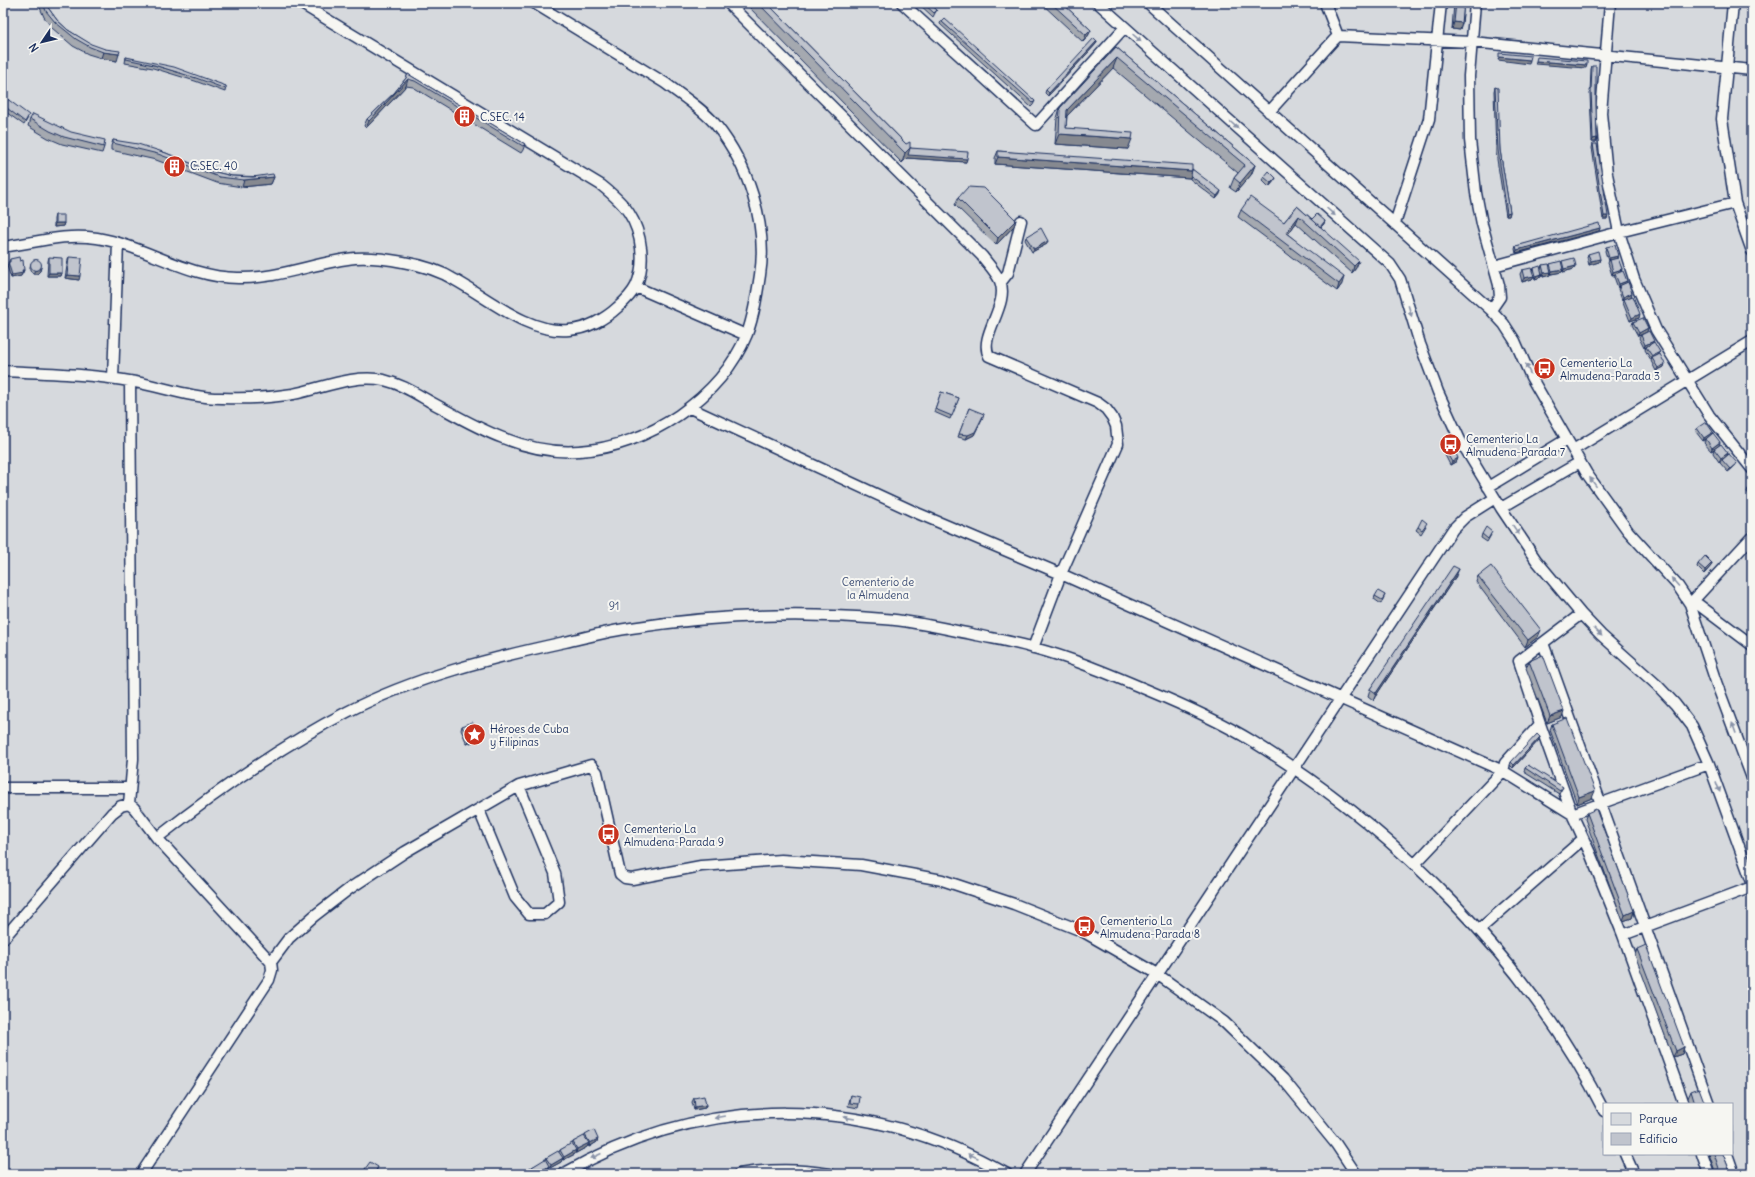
<svg xmlns="http://www.w3.org/2000/svg" width="1755" height="1177" font-family="Delius,sans-serif">
  <style>
    .green { fill: #d6d9dd; stroke: #78849e; fill-rule: evenodd }
    .lines { fill: none; stroke-linecap: round; stroke-linejoin: round }
    .service-casing { stroke: #1b2f5e; stroke-width: 13 }
    .service { stroke: #f6f6f2; stroke-width: 10 }
    .wall { fill: #a5a9b0; stroke: #1b2f5e }
    .shaded-wall { fill: #868990; stroke: #1b2f5e }
    .building { fill: #c0c4cd; stroke: #1b2f5e }
    .oneway { fill: #8892a8 }
    .labels { text-anchor: middle; dominant-baseline: central; stroke-width: 4; stroke-linejoin: round; paint-order: stroke }
    .poi-label { font-size: 11px; fill: #1b2f5e; stroke: #f6f6f2; text-anchor: start }
    .park-label { font-size: 11px; fill: #405177; stroke: #f6f6f2 }
  </style>
  <rect width="100%" height="100%" fill="#f6f6f2"/>
  <filter id="ink" filterUnits="userSpaceOnUse"><feTurbulence type="fractalNoise" baseFrequency=".025" numOctaves="2"/><feDisplacementMap in="SourceGraphic" scale="8" xChannelSelector="R" yChannelSelector="G"/><feConvolveMatrix kernelMatrix="1 2 1 2 8 2 1 2 1" color-interpolation-filters="sRGB"/></filter>
  <g filter="url(#ink)">
    <path class="green" d="M3 3H1752V1174H3ZM1604 1104H1732V1154H1604Z"/>
    <g class="lines">
      <defs>
        <path id="service" d="M728 3 982 256C988 264 996 272 1000 281 1010 305 978 336 989 356L1098 403 1106 409 1112 417 1116 426 1118 444 1061 574 1033 648
          M902 3 1036 125 1125 27
          M1098 3 1390 264 1400 279 1420 344 1438 392 1460 440 1501 508 1536 560 1581 614 1601 635 1657 685 1675 704 1692 726 1709 764 1752 882
          M1148 3 1491 310 1504 324 1515 341 1531 377 1587 474 1628 531 1678 586 1690 604 1716 682 1752 778
          M1475 3 1469 76 1470 140 1476 193 1482 224 1499 285 1500 297 1491 310
          M1610 3 1601 113 1607 174 1619 232 1634 279 1656 330 1709 415 1752 469
          M1733 3 1722 119 1735 203 1752 251
          M1338 36 1472 42 1752 70
          M1269 112 1333 41 1338 36 1325 3
          M1395 223 1429 119 1441 3
          M3 247C35 243 64 233 97 238 146 246 188 278 238 278 278 279 316 262 355 258 371 257 387 259 403 262 421 265 439 270 455 280 488 298 529 334 569 330 587 329 605 319 618 307 625 301 632 294 636 286 646 264 642 233 629 213 622 202 611 193 601 185L300 3
          M1494 266 1619 232 1735 203
          M1001 282 1008 273 1021 221
          M636 287 746 335
          M3 371C47 373 91 374 135 382 163 387 192 398 221 398 245 399 269 398 293 394 323 388 353 374 384 380 401 384 415 393 429 401 453 414 478 429 503 438 526 447 554 453 579 451 647 447 721 398 747 334 754 315 757 295 760 275 768 224 748 165 716 125 703 109 682 96 665 83L534 3
          M113 378 118 243
          M690 408 917 513 1061 574 1503 771 1572 814
          M1573 450 1752 341
          M1488 487 1567 439
          M1501 508 1580 462
          M1690 604 1752 537
          M1690 604 1699 605 1752 645
          M1543 643 1709 1104
          M1540 724 1572 814 1590 853 1623 935 1684 1104
          M3 788H130
          M129 804 133 759 130 381
          M479 810 515 897 529 914H545L559 902 555 873 519 786
          M1572 814 1709 764
          M157 838C217 791 279 747 347 712 415 677 491 658 565 642 587 637 609 631 631 628 715 615 800 612 884 619 915 621 946 629 976 635 995 639 1015 642 1034 648 1072 658 1109 674 1145 689 1181 704 1218 720 1252 741 1395 829 1528 960 1604 1111
          M1415 864 1503 771 1505 763 1540 724 1519 661 1581 614
          M1480 929 1583 839
          M1623 935 1752 887
          M3 939 112 813 121 806 129 804 134 808 157 838 271 962
          M1625 1154 1634 1174
          M1702 1154 1709 1174
          M1727 1154 1734 1174
          M141 1174 269 980 272 970 271 962 289 938 314 916 349 889 405 852 519 786 591 765 597 772 620 874 625 878 632 879 701 866 781 860 861 865 942 880 1014 904 1082 931 1157 974 1224 1022 1283 1079 1336 1144 1356 1174
          M563 1174C705 1092 866 1093 1007 1174
          M739 1174C769 1169 801 1169 830 1174
          M1025 1174 1453 529 1465 517 1495 498"/>
      </defs>
      <use href="#service" class="service-casing"/>
      <use href="#service" class="service"/>
    </g>
    <path class="wall" d="M38 3H45L49 9 57 20 68 30 117 61 101 58 88 54 73 46 52 28 44 17Z
      M745 3H767L910 148 966 162 907 158 902 163Z
      M918 3H929L937 10 935 13 933 17Z
      M1041 3H1062L1091 30 1088 36 1083 42Z
      M1454 3H1464L1462 23 1460 30 1452 29Z
      M941 21 1035 101 1033 105 1031 107 940 24Z
      M1097 41 1096 44 1048 96 1045 93 1046 90Z
      M1116 47 1255 165 1251 175 1236 192 1230 188 1234 178 1238 173 1113 68 1067 116 1066 128 1128 149 1055 144 1057 118 1060 108Z
      M126 57 226 86 225 92 195 81 153 68 125 63Z
      M1592 66 1596 106V142H1592L1590 94 1591 69Z
      M408 74 525 144 523 150 521 153 413 87 406 86 366 128 364 126 367 119 395 92 406 78Z
      M1495 87 1500 150 1510 212 1509 216H1506L1496 153 1494 91Z
      M3 102 28 118 24 125 3 110Z
      M30 119 104 147 102 153 62 144 48 138 28 126Z
      M113 140 166 153 207 170 232 176 274 177 271 184 242 187 217 183 156 160 111 150V146Z
      M1593 144 1607 219H1603L1592 148Z
      M998 151 1192 169 1220 194 1216 199 1190 179V177V178L995 164V158Z
      M1264 177 1276 178 1274 181 1269 187 1262 180Z
      M958 198 1016 220 1014 226 996 245 955 205Z
      M1297 206 1312 219 1324 224 1321 227 1356 268 1352 273 1296 223 1288 234 1342 284 1337 291 1238 217 1241 210 1284 222Z
      M55 215 64 223 63 226 54 227V219Z
      M1600 228 1599 231 1516 253 1515 249 1516 246Z
      M1026 237 1047 244 1032 252 1025 240Z
      M1606 247 1618 256 1617 258 1622 269 1621 272 1627 281 1626 283 1631 297 1639 318 1630 321 1623 303 1624 299 1628 298 1622 300 1618 289 1619 287 1618 288 1614 277 1615 274 1612 275 1608 263 1609 261H1608L1605 251Z
      M1588 254 1600 259 1599 262 1589 265 1587 257Z
      M49 257 62 273 61 276H47L48 261Z
      M69 257 79 280 65 278 68 260Z
      M10 259 24 270 21 276 11 278 7 266Z
      M1562 261 1574 269 1563 272 1562 270V272L1551 274V272L1550 275 1543 277 1542 274 1541 277 1535 279 1533 271 1534 268 1541 269 1542 265 1549 266 1550 264H1561Z
      M31 263 41 267 40 271 37 274H33L30 270V267Z
      M1522 270 1534 276 1532 279 1522 282 1520 274Z
      M1633 322 1647 332 1638 336 1632 325Z
      M1641 335 1653 343 1660 352 1659 354 1664 367 1656 371 1651 361 1652 359 1651 360 1645 350 1646 347 1644 348 1639 338Z
      M941 392 959 398 950 419 934 412Z
      M969 408 983 417 974 435 966 439 958 437Z
      M1697 428 1713 432 1711 435 1719 446 1728 453 1727 455 1735 466 1728 472 1720 463 1721 460 1719 462 1713 453 1714 449 1711 451 1704 443 1706 439 1703 441 1696 432Z
      M1446 452 1457 461 1450 465 1445 455Z
      M1752 485V498L1747 492 1748 489Z
      M1426 526 1421 534 1416 530 1418 527Z
      M1482 534 1491 535 1487 542 1481 538Z
      M1712 563 1711 566 1704 574 1697 567 1698 564Z
      M1456 576 1373 700 1368 696 1370 689Z
      M1478 576 1538 637 1525 647 1476 582Z
      M1385 595 1381 604 1374 599 1375 596Z
      M1529 661 1562 717 1547 723 1526 668Z
      M1552 724 1592 798 1577 804 1550 730Z
      M462 726 480 736 478 740 467 744 461 730Z
      M1540 737 1539 740 1513 768 1510 765 1511 762Z
      M1525 768 1563 787 1559 794 1524 772Z
      M1587 813 1634 911 1632 918 1623 921 1585 819Z
      M1637 949 1684 1047 1682 1054 1673 1057 1635 955Z
      M1691 1091 1705 1104H1690L1688 1098Z
      M851 1095 859 1104 858 1108 848 1106Z
      M694 1098 706 1105 705 1108 694 1110 692 1102Z
      M585 1135 597 1142 589 1147 588 1145 587 1147 576 1153 575 1152V1154L563 1160 562 1159 561 1162 550 1168 549 1167 548 1169 541 1174H522L523 1172 531 1168 532 1167 546 1160V1158L559 1152 560 1150 572 1144 573 1142 585 1136Z
      M1709 1154H1723L1731 1174H1716Z
      M378 1167 375 1174H367L364 1172 365 1169Z"/>
    <path class="shaded-wall" d="M1454 22 1462 23 1460 30 1452 29Z
      M1091 30 1088 36 1083 42 1086 35Z
      M1097 41 1096 44 1048 96 1049 93Z
      M103 52 119 54 117 61 101 58Z
      M1499 57 1530 60 1529 64 1498 60Z
      M1117 58 1113 68 1064 119 1067 110Z
      M1536 61 1587 65 1586 68 1535 64Z
      M408 79 406 86 366 128 369 121Z
      M1059 134 1132 139 1128 149 1055 144Z
      M1597 138 1596 142H1592L1593 139Z
      M910 148 967 159 966 162 907 158 902 163 905 153Z
      M998 157 1192 171 1190 178 995 164Z
      M1255 165 1251 175 1236 192 1240 183Z
      M274 177 271 184 242 187 244 180Z
      M1276 178 1274 181 1269 187 1271 183Z
      M1221 191 1220 194 1216 199 1217 196Z
      M1510 212 1509 216H1506L1507 213Z
      M1299 216 1296 223 1284 240 1286 233Z
      M1604 216H1608L1607 219H1603Z
      M1016 220 1014 226 996 245 998 238Z
      M1325 221 1324 224 1318 230 1320 227Z
      M55 223H64L63 226 54 227Z
      M1600 228 1599 231 1516 253 1517 250Z
      M1048 241 1047 244 1032 252 1034 249Z
      M1618 256 1616 259 1610 260 1608 261 1609 258Z
      M1600 259 1599 262 1589 265 1591 261Z
      M1359 261 1356 268 1352 273 1354 266Z
      M1576 266 1574 269 1563 272 1564 269Z
      M41 267 40 271 37 274H33L35 270Z
      M1563 269 1562 272 1551 274 1552 271Z
      M1622 269 1620 273 1612 275 1613 272Z
      M22 270H24L21 276 11 278 12 275Z
      M1551 272 1550 275 1543 277 1544 273Z
      M49 273H62L61 276H47Z
      M1542 274 1541 277 1535 279 1536 276Z
      M67 275 80 276 79 280 65 278Z
      M1534 276 1532 279 1522 282 1524 278Z
      M1344 277 1342 284 1337 291 1339 284Z
      M1627 281 1626 284 1619 286V287L1618 288 1619 284Z
      M1632 293 1631 297 1622 300 1623 297Z
      M1640 314 1639 318 1630 321 1632 318Z
      M1648 328 1647 332 1638 336 1639 333Z
      M1654 341 1652 344 1644 348 1645 345Z
      M1660 352 1658 355 1652 358 1651 360 1652 356Z
      M1665 364 1664 367 1656 371 1658 368Z
      M984 414 974 435 966 439 968 435Z
      M1713 432 1711 435 1703 441 1704 438Z
      M1720 442 1719 446 1711 451 1712 448Z
      M1728 453 1727 456 1719 462 1721 458Z
      M1458 458 1457 461 1450 465 1452 462Z
      M1737 463 1735 466 1728 472 1730 469Z
      M1712 563 1711 566 1704 574 1705 570Z
      M1459 569 1456 576 1373 700 1376 693Z
      M1541 630 1538 637 1525 647 1528 640Z
      M1564 711 1562 717 1547 723 1550 716Z
      M480 736 478 740 467 744 469 741Z
      M1540 737 1539 740 1513 768 1514 765Z
      M1595 791 1592 798 1577 804 1579 797Z
      M1634 911 1632 918 1623 921 1625 915Z
      M1684 1047 1682 1054 1673 1057 1676 1051Z
      M706 1105 705 1108 694 1110 695 1107Z
      M598 1139 597 1142 589 1147 590 1143Z
      M589 1143 587 1147 576 1153 577 1149Z
      M576 1150 575 1154 563 1160 564 1157Z
      M563 1158 561 1162 550 1168 551 1165Z
      M549 1166 548 1169 541 1174H537Z"/>
    <path class="building" d="M43 3H45L49 9 57 20 68 30 91 44 105 49 120 51 119 54 103 52 90 47 76 39 55 22 46 11Z
      M758 3H767L906 144 910 142V148L905 153Z
      M923 3H929L937 10 934 13Z
      M1051 3H1062L1091 30 1086 35Z
      M1456 3H1464L1462 23 1454 22Z
      M944 18 1035 101 1033 103 941 21Z
      M1094 38 1097 41 1049 93 1046 90Z
      M1116 47 1255 165 1240 183 1234 178 1245 165 1117 58 1067 110 1066 128 1133 133 1132 139 1059 134 1060 108Z
      M1499 53 1531 56 1530 60 1499 57Z
      M126 57 174 67 226 86V89L196 78 154 65 126 59Z
      M1537 57 1587 61V65L1536 61Z
      M1592 66H1596V106L1597 138 1593 139 1591 90Z
      M408 74 525 144 523 146 415 81 408 79 369 121 367 119 395 92 406 78Z
      M1495 87 1498 88 1500 150 1510 212 1507 213 1498 150Z
      M6 98 29 115 25 122 3 105V102Z
      M33 114 71 132 105 140 104 147 64 137 50 131 30 119Z
      M113 140 138 144 166 153 207 170 232 176 253 177 273 174 274 177 244 180 219 177 158 154 113 143Z
      M1593 144H1597L1608 216H1604Z
      M910 148 968 152 967 159 908 155Z
      M998 151 1192 165V171L998 157Z
      M1192 169 1221 191 1217 196 1191 176Z
      M1269 171 1276 178 1271 183 1264 177Z
      M968 187 984 188 1016 220 998 238 958 198Z
      M1250 197 1284 222 1297 206 1359 261 1354 266 1299 216 1286 233 1344 277 1339 284 1241 210Z
      M1317 214 1325 221 1320 227 1312 219Z
      M55 215H64V223H55Z
      M1599 223 1600 228 1517 250 1516 246Z
      M1041 228 1048 241 1034 249 1026 237Z
      M1615 245 1618 256 1609 258 1606 247Z
      M1598 251 1600 259 1591 261 1588 254Z
      M19 257 20 261 23 260 24 270H22L23 273 12 275 8 262H10V259Z
      M49 257 62 258V273H49Z
      M69 257 82 258 80 276 67 275Z
      M1574 258 1576 266 1564 269 1562 261Z
      M1618 258 1622 269 1613 272 1610 260Z
      M30.5 265a5.5 5.5 0 1 1 11 0a5.5 5.5 0 1 1-11 0Z
      M1561 261 1563 269 1552 271 1550 264Z
      M1549 264 1551 272 1544 273 1542 265Z
      M1540 266 1542 274 1536 276 1534 268Z
      M1531 268 1534 276 1524 278 1522 270Z
      M1623 271 1627 281 1619 284 1615 274Z
      M1628 282 1632 293 1623 297 1619 286Z
      M1633 296 1640 314 1632 318 1624 299Z
      M1643 318 1648 328 1639 333 1633 322Z
      M1649 331 1654 341 1645 345 1641 335Z
      M1654 342 1660 352 1652 356 1646 347Z
      M1660 354 1665 364 1658 368 1652 358Z
      M941 392 959 398 952 416 935 409Z
      M969 408 984 414 975 432 968 435 959 434Z
      M1706 422 1713 432 1704 438 1697 428Z
      M1713 433 1720 442 1712 448 1706 439Z
      M1721 444 1728 453 1721 458 1714 449Z
      M1453 448 1458 458 1452 462 1446 452Z
      M1729 454 1737 463 1730 469 1722 460Z
      M1752 485V493L1748 489Z
      M1422 519 1427 523 1422 530 1418 527Z
      M1486 527 1492 532 1488 539 1482 534Z
      M1705 556 1712 563 1705 570 1698 564Z
      M1453 566 1459 569 1376 693 1370 689Z
      M1491 566 1541 630 1528 640 1478 576Z
      M1378 591 1385 595 1382 600 1375 596Z
      M1543 655 1564 711 1550 716 1529 661Z
      M1567 718 1595 791 1579 797 1552 724Z
      M473 722 480 736 469 741 462 726Z
      M1537 734 1540 737 1514 765 1511 762Z
      M1528 765 1563 787 1560 791 1525 768Z
      M1596 809 1634 911 1625 915 1587 813Z
      M1646 945 1684 1047 1676 1051 1637 949Z
      M1699 1088 1705 1104H1695L1691 1091Z
      M851 1095 860 1097 859 1104 850 1103Z
      M704 1096 706 1105 695 1107 694 1098Z
      M594 1130 598 1139 590 1143 585 1135Z
      M584 1136 589 1143 577 1149 573 1142Z
      M572 1143 576 1150 564 1157 560 1150Z
      M558 1151 563 1158 551 1165 546 1158Z
      M1714 1154H1723L1731 1174H1721Z
      M545 1159 549 1166 537 1174 532 1167Z
      M370 1162 378 1167 374 1174 365 1169Z
      M531 1167 535 1174H524L523 1172Z"/>
    <defs><path id="oneway-solid" d="M-6-.8H1V-3.2L6.5 0L1 3.2V.8H-6Z"/></defs>
    <g class="oneway">
      <use href="#oneway-solid" transform="translate(1137 38) rotate(42)"/>
      <use href="#oneway-solid" transform="translate(1234 125) rotate(42)"/>
      <use href="#oneway-solid" transform="translate(1331 212) rotate(42)"/>
      <use href="#oneway-solid" transform="translate(1410 311) rotate(73)"/>
      <use href="#oneway-solid" transform="translate(1528 369) rotate(-115)"/>
      <use href="#oneway-solid" transform="translate(1593 482) rotate(-126)"/>
      <use href="#oneway-solid" transform="translate(1516 530) rotate(56)"/>
      <use href="#oneway-solid" transform="translate(1675 582) rotate(-131)"/>
      <use href="#oneway-solid" transform="translate(1598 632) rotate(46)"/>
      <use href="#oneway-solid" transform="translate(1734 728) rotate(-110)"/>
      <use href="#oneway-solid" transform="translate(1718 787) rotate(70)"/>
      <use href="#oneway-solid" transform="translate(720 1117) rotate(170)"/>
      <use href="#oneway-solid" transform="translate(849 1118) rotate(-171)"/>
      <use href="#oneway-solid" transform="translate(596 1156) rotate(155)"/>
      <use href="#oneway-solid" transform="translate(973 1156) rotate(-157)"/>
    </g>
  </g>
  <defs>
    <symbol id="building-disc" viewBox="-11 -11 22 22"><circle r="9.5" fill="#c8321e" stroke="#f6f6f2"/><path d="M-4-6H4V6H1V3H-1V6H-4ZM-2.5-4.3h1.7v1.8h-1.7ZM.8-4.3h1.7v1.8H.8ZM-2.5-1h1.7V.8h-1.7ZM.8-1h1.7V.8H.8Z" fill="#fff"/></symbol>
    <symbol id="bus-disc" viewBox="-11 -11 22 22"><circle r="9.5" fill="#c8321e" stroke="#f6f6f2"/><path d="M-5-6H5V4H4V6H2V4H-2V6H-4V4H-5ZM-3.5-4V0h7V-4ZM-3.5 1.2v1.5H-2V1.2ZM2 1.2v1.5H3.5V1.2Z" fill="#fff"/></symbol>
    <symbol id="sight-disc" viewBox="-11 -11 22 22"><circle r="9.5" fill="#c8321e" stroke="#f6f6f2"/><path d="M0-6L1.8-2.2L6-1.7L2.9 1.2L3.7 5.4L0 3.3L-3.7 5.4L-2.9 1.2L-6-1.7L-1.8-2.2Z" fill="#fff"/></symbol>
  </defs>
  <g fill-rule="evenodd">
    <use href="#building-disc" x="452" y="104" width="25" height="25"/>
    <use href="#building-disc" x="162" y="154" width="25" height="25"/>
    <use href="#bus-disc" x="1532" y="356" width="25" height="25"/>
    <use href="#bus-disc" x="1438" y="432" width="25" height="25"/>
    <use href="#sight-disc" x="462" y="722" width="25" height="25"/>
    <use href="#bus-disc" x="596" y="822" width="25" height="25"/>
    <use href="#bus-disc" x="1072" y="914" width="25" height="25"/>
  </g>
  <g class="labels">
    <g class="poi-label">
      <text x="480" y="117">C.SEC. 14</text>
      <text x="190" y="166">C.SEC. 40</text>
      <text x="1560" y="363">Cementerio La<tspan x="1560" dy="13">Almudena-Parada 3</tspan></text>
      <text x="1466" y="439">Cementerio La<tspan x="1466" dy="13">Almudena-Parada 7</tspan></text>
      <text x="490" y="729">Héroes de Cuba<tspan x="490" dy="13">y Filipinas</tspan></text>
      <text x="624" y="829">Cementerio La<tspan x="624" dy="13">Almudena-Parada 9</tspan></text>
      <text x="1100" y="921">Cementerio La<tspan x="1100" dy="13">Almudena-Parada 8</tspan></text>
    </g>
    <g class="park-label">
      <text x="878" y="582">Cementerio de<tspan x="878" dy="13">la Almudena</tspan></text>
      <text x="614" y="606">91</text>
    </g>
  </g>
  <rect width="1755" height="1177" fill="none" stroke="#f6f6f2" stroke-width="16"/>
  <rect x="8" y="8" width="1739" height="1161" fill="none" stroke="#1b2f5e" stroke-width="1.5" filter="url(#ink)"/>
  <rect x="1603" y="1103" width="130" height="52" fill="#f6f6f2" stroke="#9ea6b7"/>
  <rect x="1611" y="1113" width="20" height="12" fill="#d6d9dd" stroke="#9ea6b7"/>
  <text x="1639" y="1123" font-size="12" fill="#1b2f5e">Parque</text>
  <rect x="1611" y="1133" width="20" height="12" fill="#c0c4cd" stroke="#9ea6b7"/>
  <text x="1639" y="1143" font-size="12" fill="#1b2f5e">Edificio</text>
  <g transform="translate(42 42) rotate(235)" stroke="#f6f6f2" stroke-width="3" paint-order="stroke">
  <path d="M0-3L7 15L0 10L-7 15Z" fill="#1b2f5e"/>
  <text y="-6" font-size="11" font-weight="bold" text-anchor="middle" fill="#1b2f5e">N</text>
  </g>
</svg>
